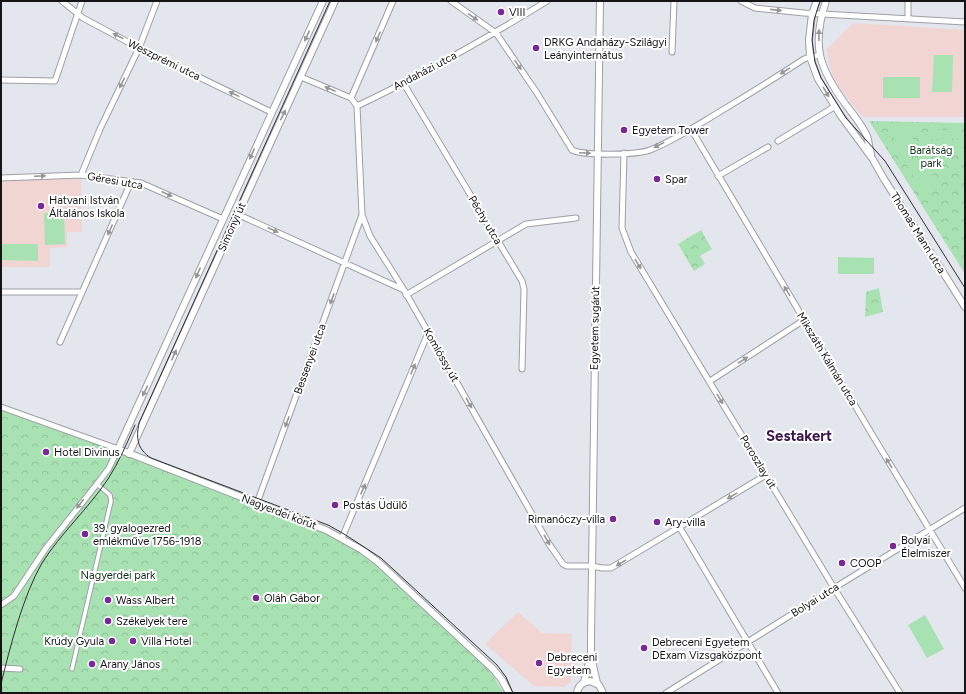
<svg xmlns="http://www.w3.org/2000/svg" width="966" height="694" font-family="Figtree,sans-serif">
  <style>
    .education { fill: #f0d5d3 }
    .park { fill: url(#park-crowns) }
    .pitch { fill: #a9e2b2 }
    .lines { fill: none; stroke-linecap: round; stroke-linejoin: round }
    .pedestrian-casing { stroke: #9d9fa7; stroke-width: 5.5 }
    .minor-casing { stroke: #9d9fa7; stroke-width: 7 }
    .tertiary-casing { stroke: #9d9fa7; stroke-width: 8 }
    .pedestrian { stroke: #fff; stroke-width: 3.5 }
    .minor { stroke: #fff; stroke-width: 5 }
    .tertiary { stroke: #fff; stroke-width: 6 }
    .tram { stroke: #2f2f33; stroke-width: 1 }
    .oneway { fill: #969697 }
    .poi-dot { fill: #7a2798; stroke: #fff; stroke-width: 1.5 }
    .labels { text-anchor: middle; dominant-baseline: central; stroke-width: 4; stroke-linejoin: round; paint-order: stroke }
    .poi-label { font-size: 11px; fill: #151518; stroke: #fff; text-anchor: start }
    .street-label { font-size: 11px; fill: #151518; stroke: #fff }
    .park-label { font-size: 11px; fill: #103218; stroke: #fff }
    .district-label { font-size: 15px; font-weight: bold; fill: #3d174c; stroke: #fff }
  </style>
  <defs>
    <pattern id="park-crowns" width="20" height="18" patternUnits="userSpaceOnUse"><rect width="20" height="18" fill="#a9e2b2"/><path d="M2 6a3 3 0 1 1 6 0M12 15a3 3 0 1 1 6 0" fill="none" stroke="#91c198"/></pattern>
  </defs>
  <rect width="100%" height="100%" fill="#e4e6ee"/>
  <path class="education" d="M853 23 965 30V117H864L860 114 840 89 833 77 829 63 827 49Z
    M45 179H81L82 232H67V247L50 248V267H1V181Z
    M518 612 542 633 572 634 571 682 564 687 534 686 485 644Z"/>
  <path class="park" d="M869 121 965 123V274Z
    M701 230 712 249 700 256 705 264 694 271 678 244Z
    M879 288 883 312 865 317 866 292Z
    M1 407 342 538 374 563 398 584 489 669 504 693H1Z"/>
  <path class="pitch" d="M934 55H953L952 92H932Z
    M883 77H920V98H883Z
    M904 123 918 148 904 156 890 132Z
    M929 130H959V139H929Z
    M932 140H963V154H932Z
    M922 158 940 188 926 197 907 166Z
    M44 213H64L65 244 45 245Z
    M1 244H38V261L1 260Z
    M838 257 874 258V274H838Z
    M925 615 944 649 927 658 908 625Z"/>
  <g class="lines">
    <defs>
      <path id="pedestrian" d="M72 669 111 501 110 495 97 484"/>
      <path id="minor" d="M62 1 83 18 139 48 271 112
        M451 1 496 33 537 93 572 150C584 156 637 155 650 150 671 142 696 126 716 114 746 96 775 78 804 59L810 57 820 55
        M741 1 755 8 804 13 965 22
        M908 18V1
        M672 52 674 1
        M301 77 351 98 357 106
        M1 80 55 81 82 1
        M404 84 522 281 524 289 522 369
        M351 98 393 1
        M357 106 362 215 370 236 404 290 549 544 563 564 567 566H592L602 568H611L766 475
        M357 106C422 75 485 39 547 1
        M691 129 873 436 965 588
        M778 141 834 107
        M624 153 622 228 631 252 834 588 900 693
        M81 175 100 129 139 48 157 1
        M718 176 768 147
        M1 178 81 175 141 183 223 219
        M237 214 404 290
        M1 292H82
        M406 295 526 224 576 218
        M60 342 131 182
        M710 381 804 320
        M1 407 118 449 109 468 97 484 46 548 14 596 1 605
        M257 503 362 215
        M680 528 778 693
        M342 538 428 333
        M1 668 20 669
        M666 693 834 588 965 508"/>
      <path id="tertiary" d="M323 1 118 449 326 530 362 550 378 562 493 669 502 680 509 693
        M817 1 812 14 809 40 810 57 818 79 841 116 872 158 884 179 965 307
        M826 1C811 46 819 68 846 105 853 114 862 125 867 136 869 142 869 148 871 154
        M129 454 335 1
        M591 657 597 683
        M584 682 591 655V640L600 1
        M577 693C578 686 583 682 590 681L599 685 603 693"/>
    </defs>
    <use href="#pedestrian" class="pedestrian-casing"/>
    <use href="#minor" class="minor-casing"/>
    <use href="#tertiary" class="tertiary-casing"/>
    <use href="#pedestrian" class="pedestrian"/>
    <use href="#minor" class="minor"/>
    <use href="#tertiary" class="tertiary"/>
    <path class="tram" d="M330 1 139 423C136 438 137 449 151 458L328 525 344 534 381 558 497 665 506 677 513 693
      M820 1 814 20 812 40 815 62 821 78 846 118 885 161 965 288
      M1 684C10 647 23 596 42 563 61 533 88 509 108 479 119 462 127 443 135 425"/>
  </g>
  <defs><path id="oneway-solid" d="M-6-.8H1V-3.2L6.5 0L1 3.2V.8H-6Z"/></defs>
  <g class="oneway">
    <use href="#oneway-solid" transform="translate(776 10) rotate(6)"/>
    <use href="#oneway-solid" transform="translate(473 17) rotate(35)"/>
    <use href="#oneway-solid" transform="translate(819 35) rotate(-89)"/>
    <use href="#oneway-solid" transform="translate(118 36) rotate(-152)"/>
    <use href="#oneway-solid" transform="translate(307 36) rotate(115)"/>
    <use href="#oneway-solid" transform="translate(378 37) rotate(114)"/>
    <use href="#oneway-solid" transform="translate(518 65) rotate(56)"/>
    <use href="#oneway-solid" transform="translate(785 71) rotate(148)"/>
    <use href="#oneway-solid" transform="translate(122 83) rotate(116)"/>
    <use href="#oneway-solid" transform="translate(330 89) rotate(-157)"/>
    <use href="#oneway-solid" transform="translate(826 92) rotate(60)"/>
    <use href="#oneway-solid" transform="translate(234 94) rotate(-154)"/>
    <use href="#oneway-solid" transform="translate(283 115) rotate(-64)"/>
    <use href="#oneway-solid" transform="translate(659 145) rotate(153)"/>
    <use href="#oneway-solid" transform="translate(585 153) rotate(3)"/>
    <use href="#oneway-solid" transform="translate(252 154) rotate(114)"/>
    <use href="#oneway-solid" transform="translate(40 176) rotate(-2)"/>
    <use href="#oneway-solid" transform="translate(167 194) rotate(24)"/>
    <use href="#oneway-solid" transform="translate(110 230) rotate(114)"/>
    <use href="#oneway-solid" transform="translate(273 230) rotate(24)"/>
    <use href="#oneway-solid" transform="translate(638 264) rotate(59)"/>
    <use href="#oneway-solid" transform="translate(198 273) rotate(114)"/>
    <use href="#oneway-solid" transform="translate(787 291) rotate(-121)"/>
    <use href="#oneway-solid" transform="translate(332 299) rotate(110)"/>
    <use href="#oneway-solid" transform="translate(174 355) rotate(-66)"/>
    <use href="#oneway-solid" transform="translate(743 360) rotate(-33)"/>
    <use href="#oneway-solid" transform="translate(413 369) rotate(-67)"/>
    <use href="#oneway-solid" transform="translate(145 391) rotate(116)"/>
    <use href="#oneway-solid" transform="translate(720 399) rotate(59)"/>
    <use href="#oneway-solid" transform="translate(469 403) rotate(60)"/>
    <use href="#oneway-solid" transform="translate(287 422) rotate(110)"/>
    <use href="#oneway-solid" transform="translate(889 463) rotate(-122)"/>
    <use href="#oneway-solid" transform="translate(363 489) rotate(-67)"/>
    <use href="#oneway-solid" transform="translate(732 496) rotate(149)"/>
    <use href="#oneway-solid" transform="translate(80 504) rotate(128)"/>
    <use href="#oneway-solid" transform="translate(547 540) rotate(60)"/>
    <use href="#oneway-solid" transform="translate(621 563) rotate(149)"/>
  </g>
  <g class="poi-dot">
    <circle cx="501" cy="12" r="4"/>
    <circle cx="536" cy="48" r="4"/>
    <circle cx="624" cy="130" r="4"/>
    <circle cx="657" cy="179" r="4"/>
    <circle cx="41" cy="206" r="4"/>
    <circle cx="46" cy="452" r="4"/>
    <circle cx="335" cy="505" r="4"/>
    <circle cx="613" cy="519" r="4"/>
    <circle cx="657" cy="522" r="4"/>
    <circle cx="85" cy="534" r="4"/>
    <circle cx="893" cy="546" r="4"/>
    <circle cx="842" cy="563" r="4"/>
    <circle cx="256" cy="598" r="4"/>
    <circle cx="108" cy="600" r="4"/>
    <circle cx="108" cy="621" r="4"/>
    <circle cx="112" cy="641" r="4"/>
    <circle cx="133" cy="641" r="4"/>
    <circle cx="644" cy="648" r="4"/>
    <circle cx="539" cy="663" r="4"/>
    <circle cx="92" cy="664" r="4"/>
  </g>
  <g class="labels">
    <g class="poi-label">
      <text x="509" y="12">VIII</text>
      <text x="544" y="42">DRKG Andaházy-Szilágyi<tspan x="544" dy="13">Leányinternátus</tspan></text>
      <text x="632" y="130">Egyetem Tower</text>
      <text x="665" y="179">Spar</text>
      <text x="49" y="200">Hatvani István<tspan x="49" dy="13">Általános Iskola</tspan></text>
      <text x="54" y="452">Hotel Divinus</text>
      <text x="343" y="505">Postás Üdülő</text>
      <text x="605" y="519" text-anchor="end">Rimanóczy-villa</text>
      <text x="665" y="522">Ary-villa</text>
      <text x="93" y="528">39. gyalogezred<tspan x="93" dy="13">emlékműve 1756-1918</tspan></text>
      <text x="901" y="540">Bolyai<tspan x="901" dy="13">Élelmiszer</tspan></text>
      <text x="850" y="563">COOP</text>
      <text x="264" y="598">Oláh Gábor</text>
      <text x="116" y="600">Wass Albert</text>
      <text x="116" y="621">Székelyek tere</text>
      <text x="104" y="641" text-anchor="end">Krúdy Gyula</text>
      <text x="141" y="641">Villa Hotel</text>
      <text x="652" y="642">Debreceni Egyetem<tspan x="652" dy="13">DExam Vizsgaközpont</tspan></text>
      <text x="547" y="657">Debreceni<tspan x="547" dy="13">Egyetem</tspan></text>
      <text x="100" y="664">Arany János</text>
    </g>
    <g class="street-label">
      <text transform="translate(164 60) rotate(26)">Weszprémi utca</text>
      <text transform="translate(425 71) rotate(-28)">Andaházi utca</text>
      <text transform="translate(115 181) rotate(10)">Géresi utca</text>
      <text transform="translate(485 220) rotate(59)">Péchy utca</text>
      <text transform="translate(232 227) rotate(-66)">Simonyi út</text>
      <text transform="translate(918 233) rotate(58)">Thomas Mann utca</text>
      <text transform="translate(595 328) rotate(-89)">Egyetem sugárút</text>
      <text transform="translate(441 355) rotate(60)">Komlóssy út</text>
      <text transform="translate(310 359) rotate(-70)">Bessenyei utca</text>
      <text transform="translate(827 359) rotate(59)">Mikszáth Kálmán utca</text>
      <text transform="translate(758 462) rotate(59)">Poroszlay út</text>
      <text transform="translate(279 512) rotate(21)">Nagyerdei körút</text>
      <text transform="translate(815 600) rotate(-32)">Bolyai utca</text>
    </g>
    <g class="park-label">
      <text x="931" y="150">Barátság<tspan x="931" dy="13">park</tspan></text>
      <text x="118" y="575">Nagyerdei park</text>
    </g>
    <g class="district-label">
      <text x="799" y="436">Sestakert</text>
    </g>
  </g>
  <rect width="966" height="694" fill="none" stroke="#151518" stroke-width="4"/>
</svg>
